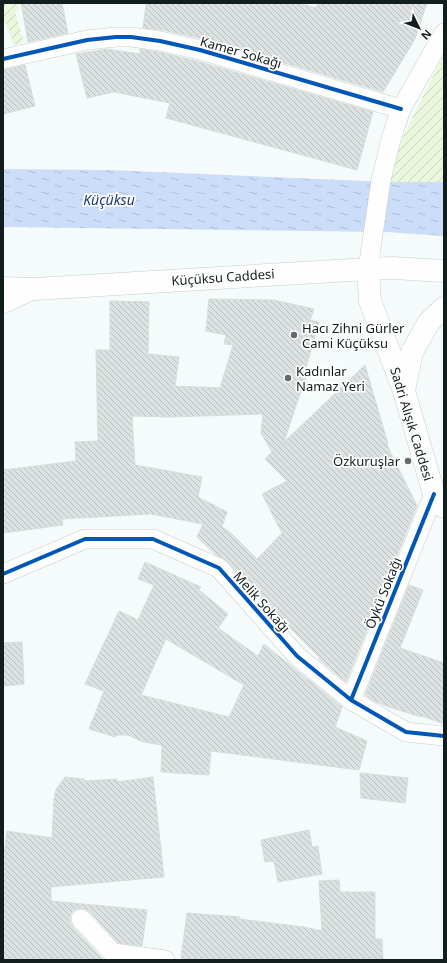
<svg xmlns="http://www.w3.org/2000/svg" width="447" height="963" font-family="'Noto Sans',sans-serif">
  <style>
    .garden { fill: url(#garden-furrows) }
    .water { fill: url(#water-ripples) }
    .building { fill: url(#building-back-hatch); stroke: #d6dddb; fill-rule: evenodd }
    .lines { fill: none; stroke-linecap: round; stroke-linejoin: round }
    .street-casing { stroke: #c5cdcd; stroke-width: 20 }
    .primary-casing { stroke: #c5cdcd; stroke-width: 23 }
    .street { stroke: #fefefe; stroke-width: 19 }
    .primary { stroke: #fefefe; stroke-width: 22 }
    .cycleway-casing { stroke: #fff; stroke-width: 6 }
    .cycleway { stroke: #0057b8; stroke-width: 4 }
    .poi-dot { fill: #616b6b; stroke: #fff; stroke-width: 1.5 }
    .labels { text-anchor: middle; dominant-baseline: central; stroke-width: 3.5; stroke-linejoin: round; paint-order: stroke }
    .street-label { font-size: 13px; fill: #121d1d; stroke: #fff }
    .poi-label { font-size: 13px; fill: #121d1d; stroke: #fff; text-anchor: start }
    .water-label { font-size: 14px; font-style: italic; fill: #1c3774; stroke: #fff }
  </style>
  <defs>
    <pattern id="garden-furrows" width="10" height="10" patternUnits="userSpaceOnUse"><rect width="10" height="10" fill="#eaf7dd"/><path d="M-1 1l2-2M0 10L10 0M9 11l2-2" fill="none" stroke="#c8d3bd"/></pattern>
    <pattern id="water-ripples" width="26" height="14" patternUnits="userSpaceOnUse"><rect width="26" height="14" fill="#ccddfa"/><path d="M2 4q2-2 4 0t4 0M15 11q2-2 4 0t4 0" fill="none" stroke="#aebdd6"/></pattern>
    <pattern id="building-back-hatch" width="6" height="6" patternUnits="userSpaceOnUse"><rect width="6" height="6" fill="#dbe2e1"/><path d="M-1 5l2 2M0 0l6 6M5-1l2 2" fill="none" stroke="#bbc1c1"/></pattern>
  </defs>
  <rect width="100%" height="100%" fill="#f5fbfb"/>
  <path class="garden" d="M3 3H17L19 10 15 11 24 42 14 45 6 23H3Z
    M444 54V182H390L396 155 404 135Z"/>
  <path class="water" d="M3 169 108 170 390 182H444V236L386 232 3 227Z"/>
  <path class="building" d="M21 3H62L68 33 28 42Z
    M146 3H299L316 8 318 3H427L415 39 383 92 203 39 162 30 143 28Z
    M107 49 140 54V49L158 52 197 61 373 112 357 170 166 118 170 103 114 92 87 98 76 54Z
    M25 65 35 106 3 114V70Z
    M209 299 274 300 314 309 310 320 319 322 304 375 306 376 284 442 365 365 388 444 387 445 417 506 346 682 319 659 320 658 270 608 227 561 215 554 197 537 203 524 151 514 62 519 63 525 3 533V470L76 461 75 442 98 441 96 350H110V301L149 302 148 354 179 357 175 386 220 388 233 345 224 344 226 335 206 331ZM263 414 261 433 272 452 265 459 287 481 262 494 282 533 257 559 231 533 222 527 227 512 198 497 202 477 135 465 132 416 171 417Z
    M145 562 201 587 199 590 228 614 218 628 258 656 264 644 342 707 335 727 367 741 359 770 211 751 209 775 161 772 162 745 143 742 128 735H117L115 737 89 729 104 691 85 684 119 611 138 620 154 585 138 579ZM166 639 244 685 229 717 141 695Z
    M409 585 423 590 400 648 444 663V724L422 716 421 717 389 707 374 701 365 695Z
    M22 642 24 684 3 686V643Z
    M360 773 408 778 405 803 361 798Z
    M65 777 84 779 85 781 117 779V782L153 777 164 877 51 887V901L147 910 142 946 118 943 89 911 85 909 79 908 73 911 70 916V922L73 927 104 960H3V847L5 848 7 831 52 838 54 799 56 789Z
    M309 830 312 847 318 846 322 874 278 882 274 861 265 862 261 840Z
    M339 880 340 892H375V939H382L383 960H201L181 958 187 913 240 917 239 919 304 927 322 931 319 881Z"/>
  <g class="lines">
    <defs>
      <path id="street" d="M3 59 87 40 116 37H131L160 41 200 50 401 109
        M368 269 381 180 391 139 401 109 444 33
        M3 304 35 289
        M3 574 85 539H153L219 568 297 656 351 700 406 732 444 736
        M351 700 434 494
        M81 919 113 953 165 960"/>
      <path id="primary" d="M368 269 370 301 404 391 434 494 444 507
        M3 288 35 289 368 269 393 268 444 271
        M404 390 412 352 429 322 444 308"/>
    </defs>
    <use href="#street" class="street-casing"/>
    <use href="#primary" class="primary-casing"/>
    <use href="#street" class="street"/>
    <use href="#primary" class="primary"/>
    <defs>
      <path id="cycleway" d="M3 59 87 40 116 37H131L160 41 200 50 401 109
        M3 574 85 539H153L219 568 297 656 351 700 406 732 444 736
        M351 700 434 494"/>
    </defs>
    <use href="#cycleway" class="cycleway-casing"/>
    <use href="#cycleway" class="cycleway"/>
  </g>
  <g class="poi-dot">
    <circle cx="294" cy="335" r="4"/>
    <circle cx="288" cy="378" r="4"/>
    <circle cx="408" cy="461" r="4"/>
  </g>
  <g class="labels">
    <g class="street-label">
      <text transform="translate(241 52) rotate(16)">Kamer Sokağı</text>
      <text transform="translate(223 277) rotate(-4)">Küçüksu Caddesi</text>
      <text transform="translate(412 424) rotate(73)">Sadri Alışık Caddesi</text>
      <text transform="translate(383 593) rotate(-68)">Öykü Sokağı</text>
      <text transform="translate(262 602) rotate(48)">Melik Sokağı</text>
    </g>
    <g class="poi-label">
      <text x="302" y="328">Hacı Zihni Gürler<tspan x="302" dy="15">Cami Küçüksu</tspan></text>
      <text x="296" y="371">Kadınlar<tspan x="296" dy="15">Namaz Yeri</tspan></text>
      <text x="400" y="461" text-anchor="end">Özkuruşlar</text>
    </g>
    <g class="water-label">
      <text x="109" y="199">Küçüksu</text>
    </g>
  </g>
  <rect width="447" height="963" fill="none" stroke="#121d1d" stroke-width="8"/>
  <g transform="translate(419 28) rotate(133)" stroke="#ffffff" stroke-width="3" paint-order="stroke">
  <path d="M0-3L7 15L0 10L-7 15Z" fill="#121d1d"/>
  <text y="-6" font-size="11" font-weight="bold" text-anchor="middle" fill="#121d1d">N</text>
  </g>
</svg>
